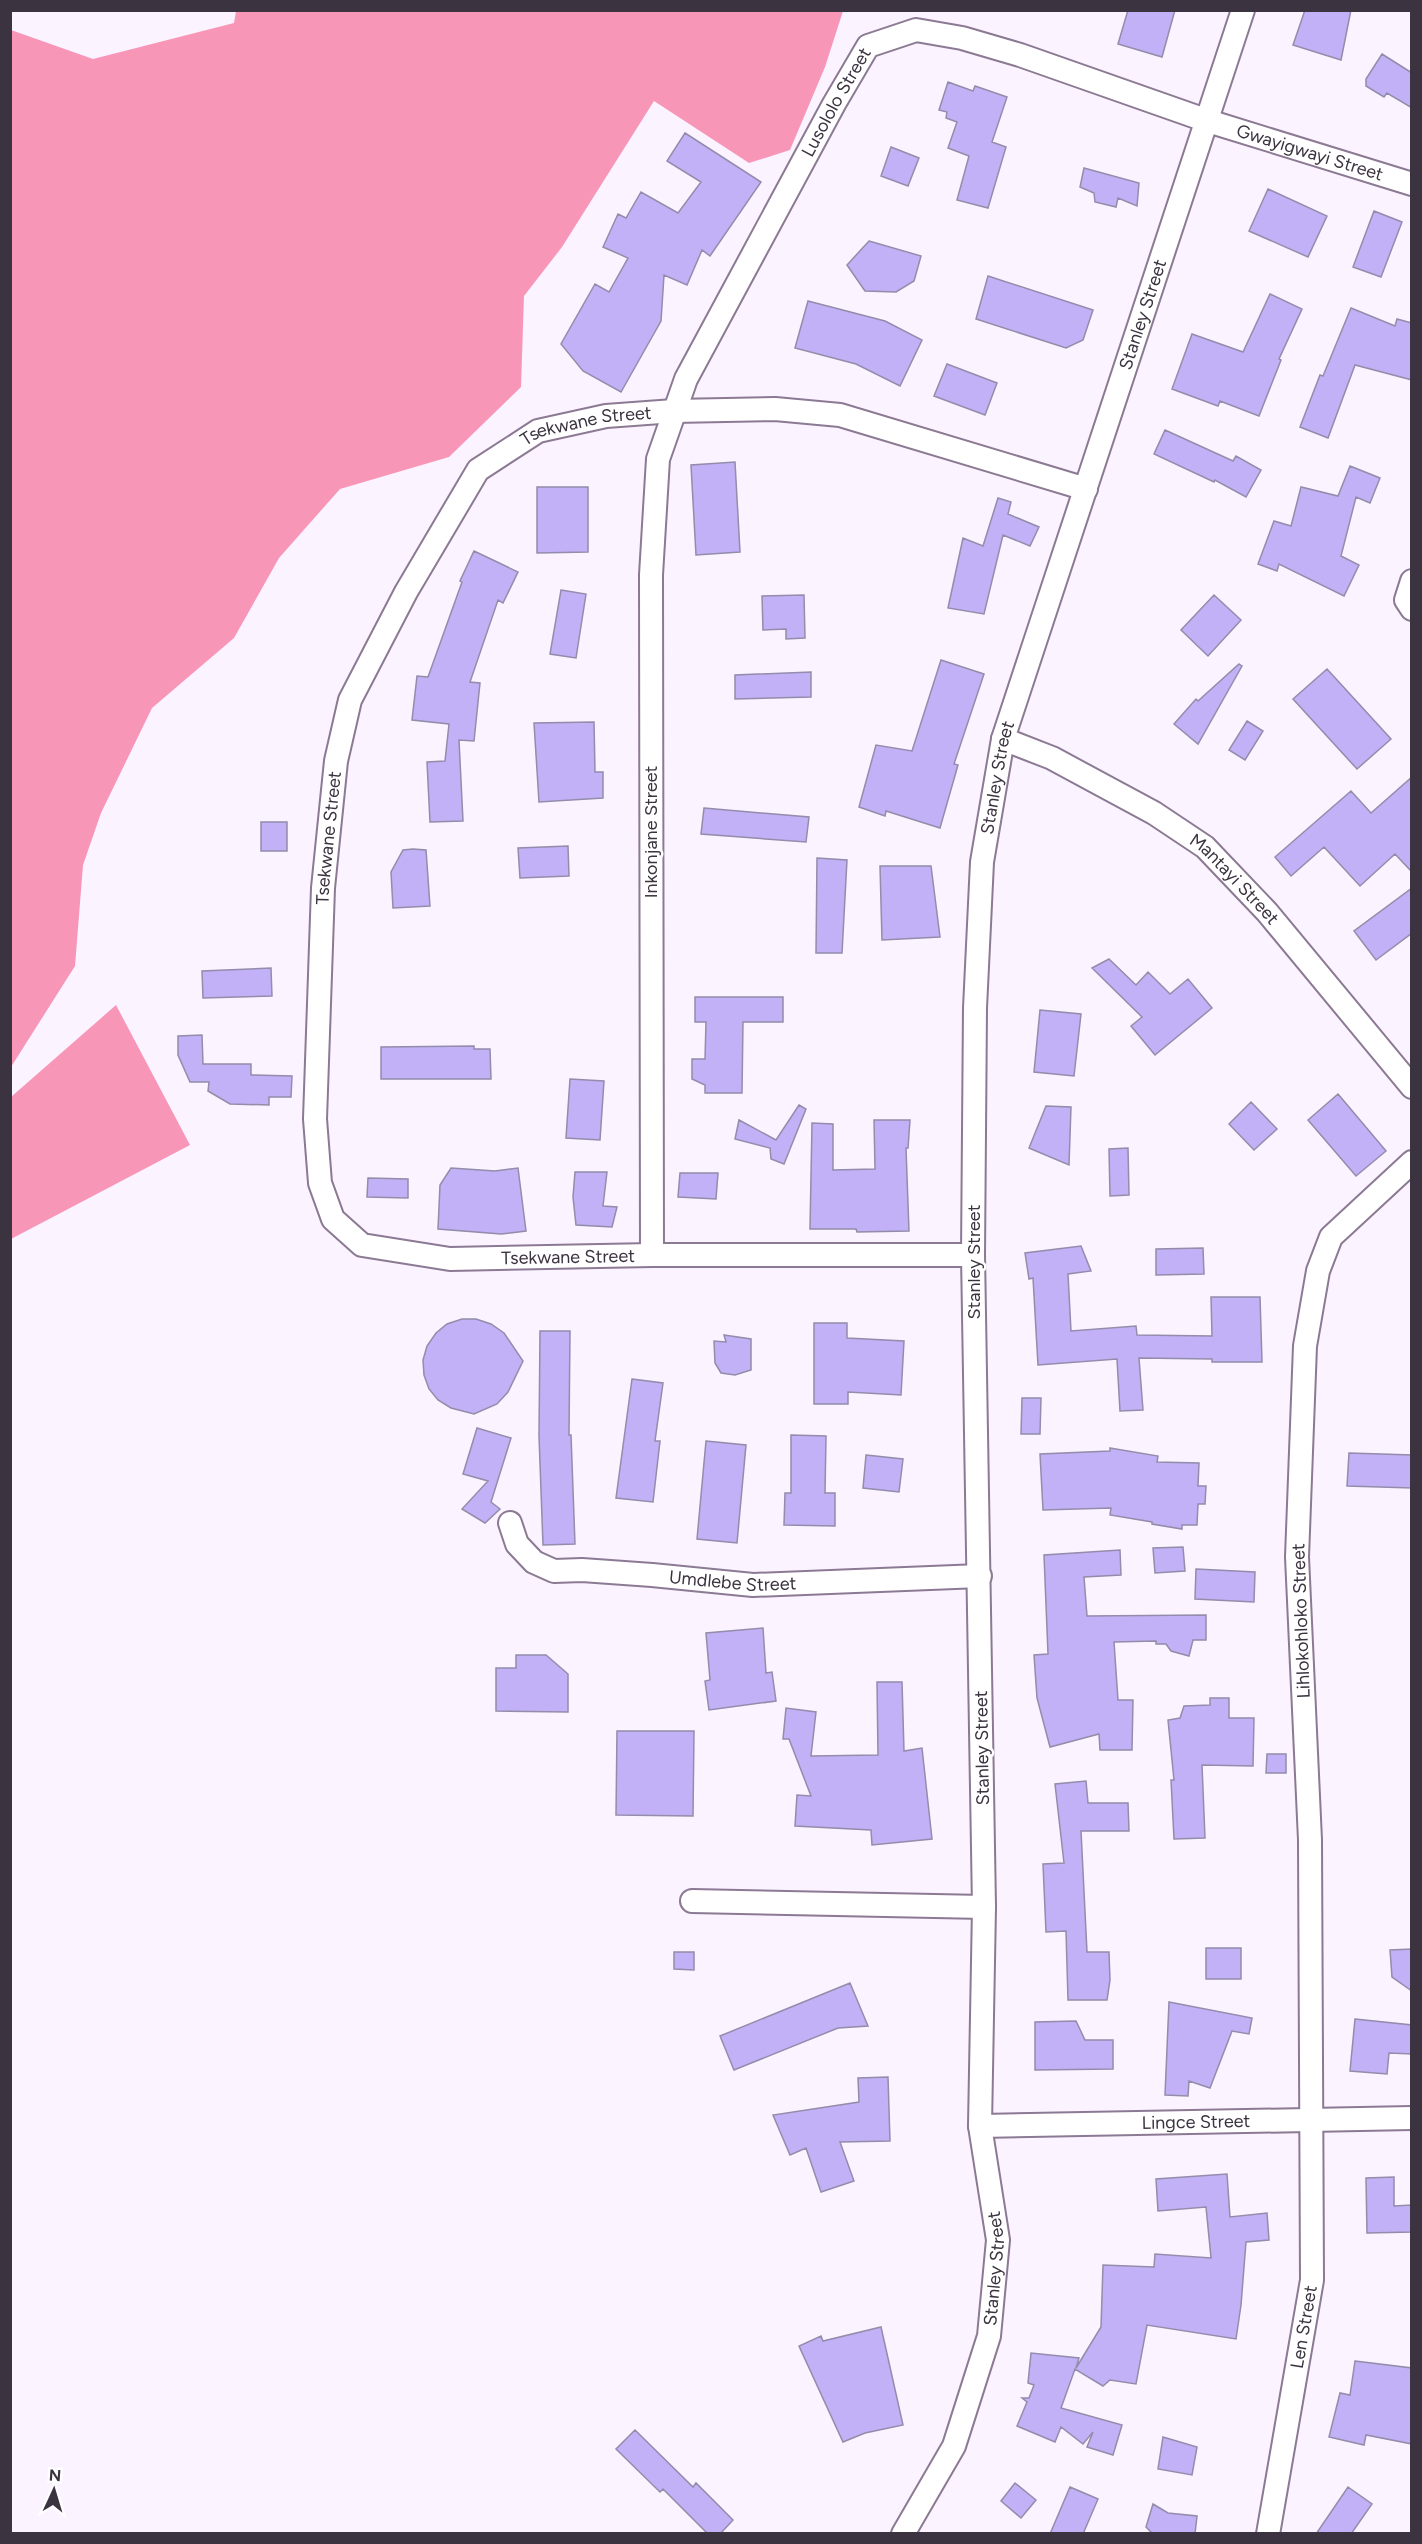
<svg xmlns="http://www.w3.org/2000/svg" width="1422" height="2544" font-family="Figtree,sans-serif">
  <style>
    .forest { fill: #f896b7 }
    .building { fill: #c2b1f6; stroke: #938caa; stroke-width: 1.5 }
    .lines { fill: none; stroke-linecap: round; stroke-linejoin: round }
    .street-casing { stroke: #8c7993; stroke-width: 26 }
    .street { stroke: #fff; stroke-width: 22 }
    .labels { text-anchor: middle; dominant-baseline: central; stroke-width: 5; stroke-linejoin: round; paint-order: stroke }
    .street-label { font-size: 18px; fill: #3b333f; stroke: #fff }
  </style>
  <rect width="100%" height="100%" fill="#fbf3ff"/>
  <path class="forest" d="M236 11H843L825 67 790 150 749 163 654 101 562 247 524 296 521 387 449 457 340 489 279 558 234 638 152 708 101 813 83 865 75 966 11 1067V30L93 59 234 23Z
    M116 1005 190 1145 11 1239V1097Z"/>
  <path class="building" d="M1128 10H1175L1162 57 1118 44Z
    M1305 10H1351L1341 60 1293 45Z
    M1382 54 1412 73V108L1387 93 1384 97 1366 86V79Z
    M948 82 973 91 975 86 1007 97 992 142 1006 147 988 208 957 200 969 156 948 148 957 122 946 118 947 112 939 110Z
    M685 133 761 182 710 256 702 250 687 285 664 275 661 321 621 392 583 371 561 344 595 284 609 292 628 258 603 247 618 214 626 218 641 192 678 213 701 182 667 161Z
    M891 147 919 158 908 186 881 176Z
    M1084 168 1139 183 1137 206 1118 198 1116 207 1095 202 1094 193 1080 187Z
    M1268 189 1327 216 1308 257 1249 231Z
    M1374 211 1402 222 1381 277 1353 267Z
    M869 241 921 256 914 281 896 292 865 291 847 265Z
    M988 276 1093 310 1083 340 1066 348 976 319Z
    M1270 294 1302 309 1279 359 1281 360 1259 416 1220 401 1218 406 1172 389 1192 334 1243 352Z
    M808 301 885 321 922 340 900 386 856 364 795 348Z
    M1351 308 1395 326 1397 319 1412 323V380L1355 365 1328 438 1300 427 1320 375 1323 376Z
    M947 364 997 383 985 415 934 396Z
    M1165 430 1233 461 1236 456 1261 470 1246 497 1215 480 1214 482 1154 454Z
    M735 462 740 552 696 555 691 465Z
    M1350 466 1380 478 1370 503 1356 497 1341 556 1359 565 1344 596 1279 564 1277 571 1258 564 1274 521 1291 526 1301 487 1338 496Z
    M537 487H588V552L537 553Z
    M998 498 1011 502 1008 514 1039 527 1030 546 1003 535 984 614 948 608 963 538 983 546Z
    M474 551 518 572 503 603 498 600 470 682 480 683 474 741 459 740 463 821 430 822 427 762 445 761 449 724 412 720 417 676 428 677 462 582 460 581Z
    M561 590 586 594 576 658 550 654Z
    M804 595 805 638 786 639V629L763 630 762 596Z
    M1214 595 1241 620 1208 656 1181 630Z
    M941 660 984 674 954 764 958 765 940 828 886 811 885 816 859 807 876 745 912 751Z
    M1239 664 1242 666 1198 744 1174 724 1196 699 1198 701Z
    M1327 669 1391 739 1357 769 1293 699Z
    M811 672V697L735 699V675Z
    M1247 721 1263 731 1245 760 1229 750Z
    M594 722 595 772H603V798L539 802 534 723Z
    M1412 777V872L1395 854 1360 886 1324 847 1291 876 1275 857 1351 791 1371 813Z
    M704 808 809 817 806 842 701 834Z
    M261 822H287V851H261Z
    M568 846 569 876 520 878 518 848Z
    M413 849 426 850 430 906 393 908 391 872 403 850Z
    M817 858 847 860 842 953H816Z
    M880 866H931L940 937 882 940Z
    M1412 888V933L1376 960 1354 931Z
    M1109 959 1136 985 1148 972 1170 994 1188 979 1212 1008 1155 1055 1131 1026 1142 1017 1092 968Z
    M271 968 272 996 203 998 202 971Z
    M695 997H783V1022H743L742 1093H705V1085L692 1079V1059H705L706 1022H695Z
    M1040 1010 1081 1014 1074 1076 1034 1072Z
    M202 1035 203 1064H251V1075L292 1076 291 1097H269V1105L230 1104 208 1091 209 1082H190L178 1055V1036Z
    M474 1046V1049H490L491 1079H381V1047Z
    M570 1079 604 1081 600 1140 566 1138Z
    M1338 1094 1386 1151 1356 1176 1308 1120Z
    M1251 1102 1277 1129 1254 1150 1229 1124Z
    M799 1105 806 1109 784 1164 771 1159 770 1148 735 1139 739 1120 776 1140Z
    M1046 1106 1071 1107 1069 1165 1029 1148Z
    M874 1120H910L908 1148H906L909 1231 857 1232 856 1229H810L812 1123 833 1124V1170L875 1169Z
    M1128 1148 1129 1195 1110 1196 1109 1149Z
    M451 1168 495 1171 518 1168 526 1231 501 1234 438 1229 440 1185Z
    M575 1172H607L603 1206 617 1207 612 1227 576 1225 573 1197Z
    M680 1173H718L716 1199 678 1197Z
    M368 1178 408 1179V1198L367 1197Z
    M1081 1246 1091 1271 1068 1274 1071 1331 1136 1326 1137 1335 1212 1336 1211 1297H1260L1262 1362H1212V1359L1139 1358 1143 1410 1120 1411 1117 1359 1038 1365 1033 1278 1029 1279 1025 1253Z
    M1203 1248 1204 1274 1156 1275V1249Z
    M462 1319H476L491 1324 504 1333 523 1361 508 1392 497 1404 474 1414 451 1408 438 1400 429 1389 424 1375 423 1360 427 1346 436 1333 447 1324Z
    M814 1323H847V1338L904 1341 901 1395 848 1392V1404H814Z
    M540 1331H570L569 1435H571L575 1544 543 1545 539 1436Z
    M724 1335 751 1339V1370L735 1375 721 1373 715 1363 714 1341 726 1342Z
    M632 1379 663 1383 655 1441H660L653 1502 616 1498Z
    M1022 1398H1041L1040 1434H1021Z
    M477 1428 511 1438 491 1502 500 1509 485 1523 462 1509 488 1481 463 1474Z
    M791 1435 826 1436 825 1493H835V1526L784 1525 785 1493H791Z
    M706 1441 746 1445 737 1543 697 1539Z
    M1110 1448 1158 1456 1157 1462 1199 1463 1198 1486H1206L1205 1504H1198L1197 1525H1182V1529L1152 1524V1522L1110 1515 1111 1508 1043 1510 1040 1454 1110 1451Z
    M1349 1453 1412 1455V1488L1347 1486Z
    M866 1455 903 1459 899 1492 863 1488Z
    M1183 1547 1185 1571 1155 1573 1153 1548Z
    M1120 1550 1121 1575 1084 1577 1087 1616 1206 1615V1640H1193L1189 1656 1171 1651 1166 1644H1156V1641L1114 1642 1118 1700H1133L1132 1750H1100L1099 1734 1050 1747 1037 1698 1034 1655 1048 1654 1044 1555Z
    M1196 1569 1255 1572 1254 1602 1195 1599Z
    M763 1628 766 1673 772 1672 776 1701 709 1710 705 1681 710 1680 706 1633Z
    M516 1655H546L568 1674V1712L496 1711V1668H516Z
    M877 1682H902L904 1751 922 1748 932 1839 872 1845 871 1830 795 1826 797 1795 811 1796 789 1739H783L786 1708 816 1712 811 1756 878 1755Z
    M1210 1698H1229V1718H1254L1253 1766 1202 1765 1205 1838 1174 1839 1171 1780H1174L1168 1720 1180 1718 1184 1706 1210 1705Z
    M617 1731H694L693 1816 616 1815Z
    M1267 1754H1286V1773H1266Z
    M1086 1781 1088 1803H1128L1129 1831H1081L1087 1952H1109L1110 1980 1107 2000H1068L1066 1931 1046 1932 1043 1864 1064 1863 1055 1784Z
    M1206 1948H1241V1979H1206Z
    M1412 1949V1991L1392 1977 1390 1950Z
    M674 1952H694V1970L674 1969Z
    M850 1983 868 2026 838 2028 734 2070 720 2036Z
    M1169 2002 1252 2018 1249 2034 1232 2031 1210 2088 1189 2081 1188 2096 1165 2095Z
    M1355 2019 1412 2025V2054L1389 2053 1387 2074 1350 2071Z
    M1076 2021 1085 2040H1113V2069L1035 2070V2022Z
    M888 2077 890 2141 840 2142 854 2181 821 2192 806 2148 790 2155 773 2115 859 2102 858 2078Z
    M1227 2174 1230 2217 1267 2213 1269 2240 1246 2242 1241 2305 1236 2339 1147 2325 1136 2384 1110 2380 1103 2386 1075 2369 1061 2408 1122 2425 1113 2455 1087 2447 1093 2432 1083 2444 1061 2427 1055 2442 1017 2426 1027 2402 1022 2398H1029L1034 2385 1028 2383 1031 2353 1079 2358 1076 2368 1101 2327 1103 2265 1154 2267 1155 2254 1211 2258 1206 2207 1158 2211 1156 2179Z
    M1394 2177V2206L1412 2205V2232L1367 2233 1366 2178Z
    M881 2327 903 2425 865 2433 843 2442 799 2346 821 2336 823 2341Z
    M1355 2361 1412 2368V2444L1366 2435 1364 2445 1329 2437 1340 2393 1350 2395Z
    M635 2430 693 2487 696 2483 733 2520 720 2534H708L663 2489 660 2492 616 2449Z
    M1163 2437 1197 2447 1192 2475 1158 2469Z
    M1015 2483 1036 2500 1021 2518 1001 2501Z
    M1070 2487 1098 2499 1083 2534H1050Z
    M1348 2487 1372 2504 1351 2534H1316Z
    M1153 2504 1168 2513 1197 2516 1195 2534H1153L1146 2527Z"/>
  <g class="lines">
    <defs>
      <g id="street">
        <path d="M1412 581 1406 600 1412 609"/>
        <path id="s1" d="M1003 739 1052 758 1154 813 1205 847 1267 912 1412 1087"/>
        <path id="s2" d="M652 1255 651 575 658 459 686 379 834 104 868 46 916 30 962 38 1020 55 1208 121 1412 184"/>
        <path id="s3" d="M973 1255H652L450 1259 362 1245 333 1219 320 1183 315 1119 323 888 336 761 350 700 406 592 478 470 538 431 606 416 674 411 775 409 840 415 1086 489"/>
        <path id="s4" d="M510 1523 517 1544 534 1562 554 1571 582 1570 652 1575 753 1585 980 1576"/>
        <path d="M692 1901 984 1907"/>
        <path id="s5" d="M980 2126 1412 2118"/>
        <path id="s6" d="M903 2534 954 2446 989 2336 998 2240 980 2126 984 1907 973 1255 975 1008 982 862 1003 739 1243 10"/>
        <path id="s7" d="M1268 2534 1312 2280 1310 1840 1297 1557 1305 1346 1318 1271 1331 1237 1412 1162"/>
      </g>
    </defs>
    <use href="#street" class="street-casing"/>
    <use href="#street" class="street"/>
  </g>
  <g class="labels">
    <g class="street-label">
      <text stroke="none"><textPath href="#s2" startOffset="1196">Lusololo Street</textPath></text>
      <text stroke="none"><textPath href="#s2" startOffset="1724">Gwayigwayi Street</textPath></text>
      <text stroke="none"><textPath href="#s6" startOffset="2265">Stanley Street</textPath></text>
      <text stroke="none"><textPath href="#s3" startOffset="1558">Tsekwane Street</textPath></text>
      <text stroke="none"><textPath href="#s6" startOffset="1779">Stanley Street</textPath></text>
      <text transform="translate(651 832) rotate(-90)">Inkonjane Street</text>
      <text stroke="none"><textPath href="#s3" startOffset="1035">Tsekwane Street</textPath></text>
      <text stroke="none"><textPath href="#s1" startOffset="273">Mantayi Street</textPath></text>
      <text transform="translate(568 1257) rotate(-1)">Tsekwane Street</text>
      <text transform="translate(974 1262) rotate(-90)">Stanley Street</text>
      <text stroke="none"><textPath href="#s4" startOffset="248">Umdlebe Street</textPath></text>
      <text transform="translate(1301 1621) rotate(-92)">Lihlokohloko Street</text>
      <text transform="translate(982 1748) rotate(-91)">Stanley Street</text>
      <text stroke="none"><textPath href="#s5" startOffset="216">Lingce Street</textPath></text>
      <text stroke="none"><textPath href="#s6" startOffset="285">Stanley Street</textPath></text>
      <text stroke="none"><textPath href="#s7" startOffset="210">Len Street</textPath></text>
    </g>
  </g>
  <rect width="1422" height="2544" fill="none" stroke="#3b333f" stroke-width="24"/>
  <g transform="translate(54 2490) rotate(4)" stroke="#ffffff" stroke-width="4.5" paint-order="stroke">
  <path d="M0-4.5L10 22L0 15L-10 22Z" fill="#3b333f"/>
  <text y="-9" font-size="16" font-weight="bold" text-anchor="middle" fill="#3b333f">N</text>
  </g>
</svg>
